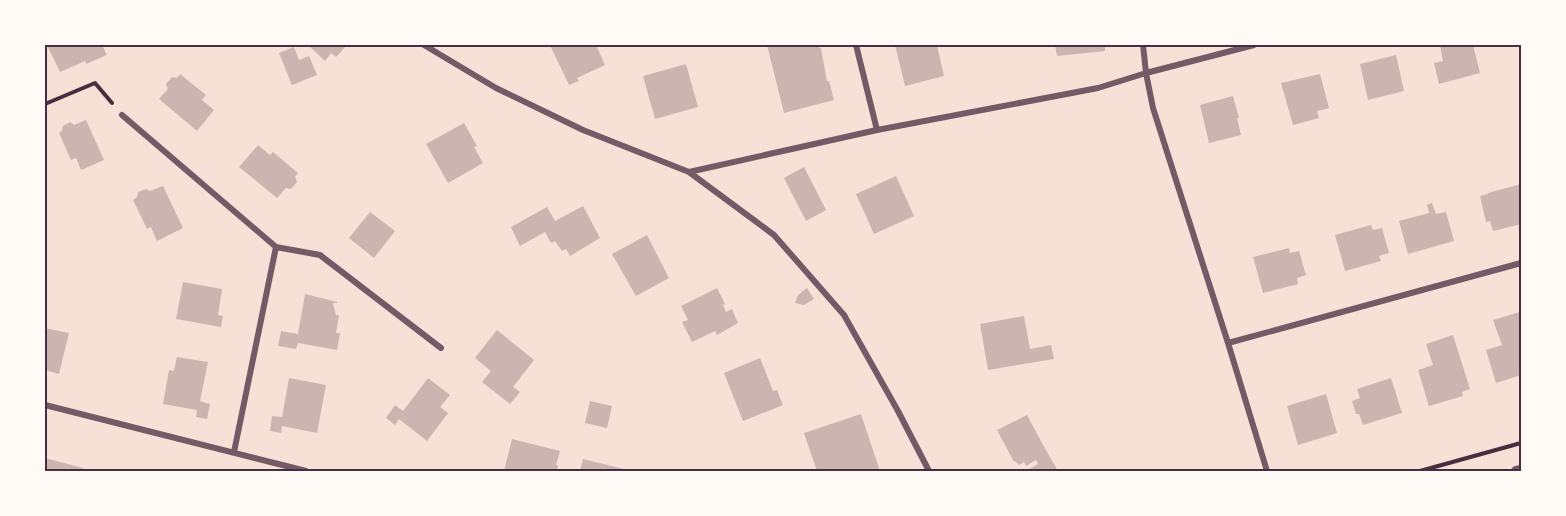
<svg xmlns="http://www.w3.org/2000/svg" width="1566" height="516" font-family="'Libre Baskerville',serif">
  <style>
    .building { fill: #ccb4b1 }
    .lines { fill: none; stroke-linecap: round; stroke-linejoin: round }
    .path { stroke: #4a2c40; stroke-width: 4 }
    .minor { stroke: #755966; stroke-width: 6 }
    .tertiary { stroke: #755966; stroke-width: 10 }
    .neatline { fill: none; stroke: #4a2c40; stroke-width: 2 }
  </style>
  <rect width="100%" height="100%" fill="#f7e1d7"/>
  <path class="building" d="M47 45H102L107 55 86 64 85 61 60 72Z
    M308 45H347L336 57 331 53 325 61Z
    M550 45H596L605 65 577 78 579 81 569 85Z
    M767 45H819V48H821L827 81H829L834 100 784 113Z
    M895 45H937L944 76 905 86Z
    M1055 45H1105V51L1057 56Z
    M1440 45H1473L1480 73 1439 84 1434 63 1443 61Z
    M294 47 299 60 309 56 317 75 292 85 279 53Z
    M1396 55 1404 91 1368 100 1360 64Z
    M686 64 698 107 655 119 643 76Z
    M180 74 206 95 202 100 214 110 197 131 159 99 168 89 166 84 172 77 177 78Z
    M1320 74 1329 108 1317 111 1319 118 1293 125 1281 83Z
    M1233 96 1239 118H1237L1241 135 1209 143 1200 105Z
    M86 120 104 160 81 170 76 158 71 160 59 133 62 131 63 126 70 122 74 125Z
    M464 123 477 146 474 147 483 163 448 183 426 144Z
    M258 145 270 155 273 152 298 173 295 177 297 182 291 189 286 188 277 198 239 167Z
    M804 167 826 210 806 221 784 178Z
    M896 176 914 216 874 234 856 194Z
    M1521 184V224L1493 231 1490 221 1486 222 1480 196 1488 194V193Z
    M163 186 183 228 157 241 151 227 147 229 133 200 137 197 138 192 146 189 150 191Z
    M1432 203 1436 214 1446 212 1454 241 1408 254 1399 221 1429 213 1427 205Z
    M583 206 600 238 570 256 566 249 562 251 555 241 551 243 545 232 520 246 511 227 547 207 555 221Z
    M370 212 395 231 374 258 349 238Z
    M1371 225 1373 230 1382 228 1389 253 1379 256 1381 261 1345 271 1335 235Z
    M647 235 669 278 636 296 612 254Z
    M1289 248 1290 253 1299 251 1306 275 1297 278 1298 284 1263 293 1253 257Z
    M183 282 222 289 218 315 223 316 221 327 176 319Z
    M717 288 725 304 723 305 726 312 732 309 738 323 717 335 715 331 692 342 682 322 688 320 681 306Z
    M807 288 814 299 804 305 795 303 798 295Z
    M305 294 337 302V303H333V304L336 315H339L336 333H340L337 350 298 343 296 349 278 346 281 331 298 334Z
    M1520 312 1521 317V375L1496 383 1486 350 1502 345 1493 320Z
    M1024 316 1030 349 1051 345 1054 359 988 370 980 324Z
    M45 328 69 333 59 374 45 370Z
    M497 330 534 360 513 387 520 392 510 404 482 382 491 371 475 358Z
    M1453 335 1470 389 1462 392 1463 396 1429 406 1418 370 1433 365 1426 344Z
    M177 357 208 362 200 401 210 404 207 419 196 417 197 410 163 404 169 370 174 371Z
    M760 358 773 391 777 390 783 405 743 421 724 373Z
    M289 378 326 385 317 433 282 426 281 433 270 431 272 416 282 417Z
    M428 378 450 395 440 407 448 413 427 441 399 419 395 425 386 418 395 405 403 411Z
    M1391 378 1402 413 1363 425 1359 414H1356L1352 401 1360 398 1357 389Z
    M1326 394 1337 433 1298 445 1287 406Z
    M590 401 612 406 607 428 585 423Z
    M861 414 880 471H817L804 433Z
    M1027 415 1043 445 1058 471H1026L1038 464 1036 460 1026 466 1024 462 1019 465 1015 461 1014 462 997 430Z
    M512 439 560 451 556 465H558L557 471H504Z
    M45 458 83 468 82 471H45Z
    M583 459 624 469 623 471H580Z"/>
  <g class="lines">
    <path class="path" d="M45 104 95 83 112 103
      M1420 471 1521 443"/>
    <path class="minor" d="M424 45 496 88 583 130 689 172 774 235 844 315 898 411 929 471
      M856 45 877 130
      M1143 45 1146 73 1153 108 1228 343 1267 471
      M122 115 276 247
      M689 172 877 130 1098 88 1146 73 1254 45
      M1228 343 1521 263
      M45 405 306 471
      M234 452 276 247 320 255 441 348"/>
    <path class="tertiary" d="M1516 471 1521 470"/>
  </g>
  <rect width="1566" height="516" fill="none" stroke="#fffaf5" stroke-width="93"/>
  <rect x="46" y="46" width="1474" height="424" class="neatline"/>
</svg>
